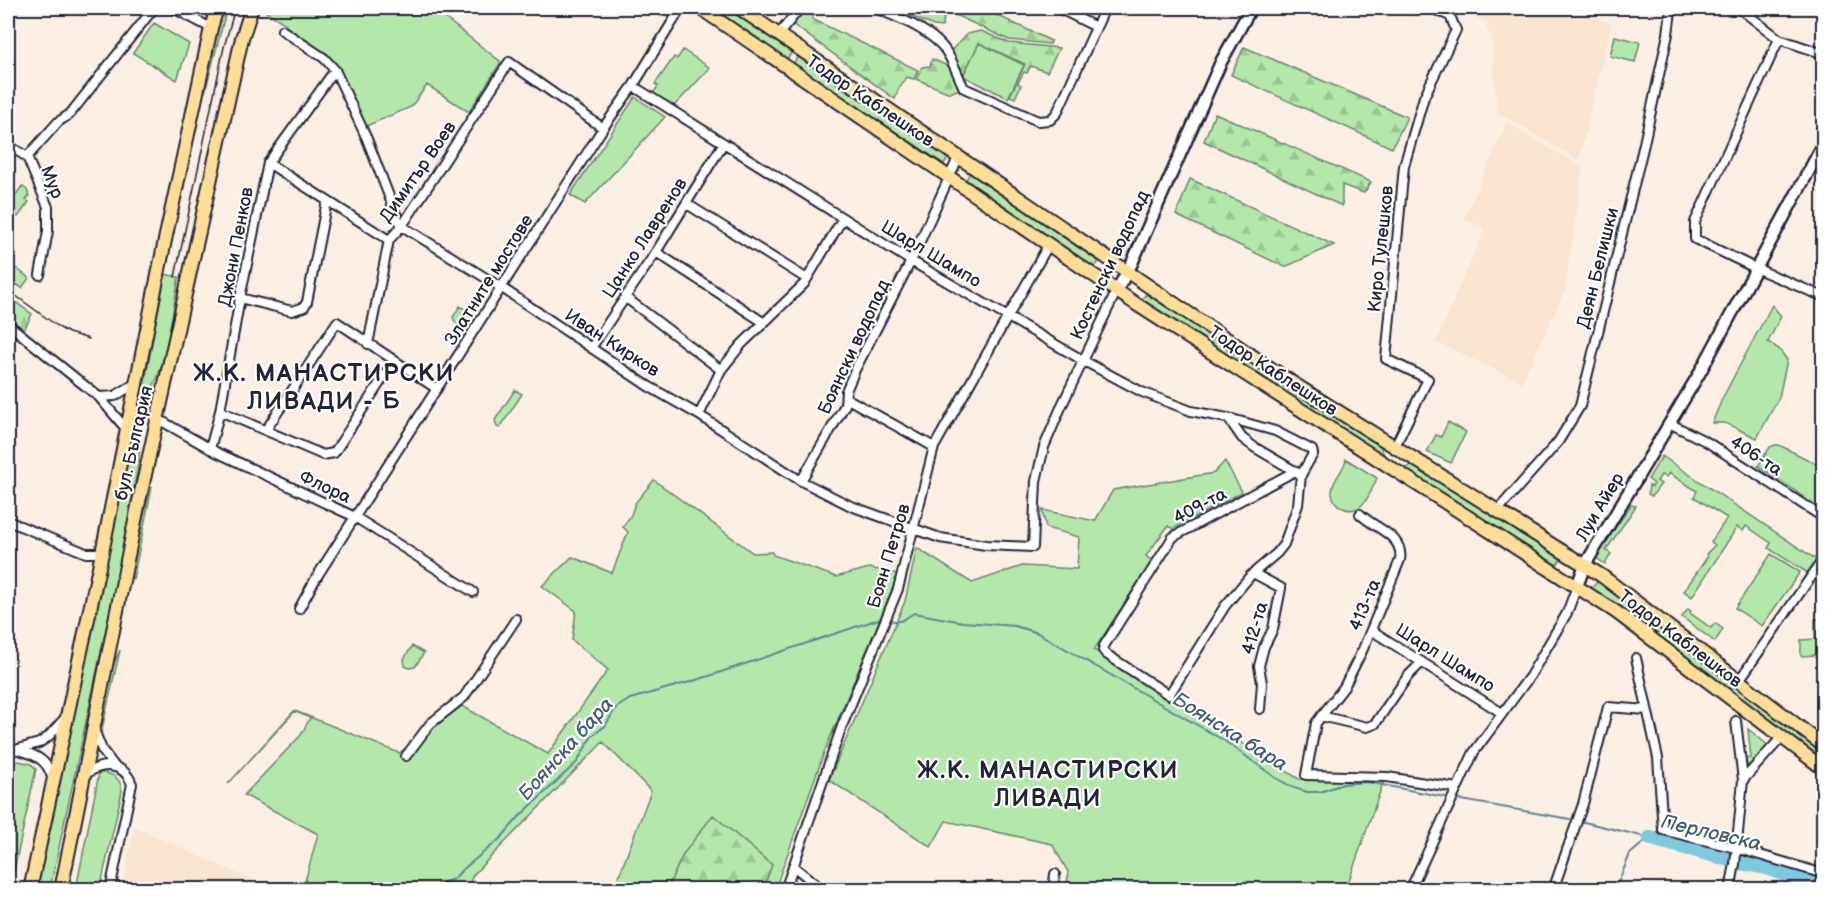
<svg xmlns="http://www.w3.org/2000/svg" width="1831" height="897" font-family="'Balsamiq Sans',sans-serif">
  <style>
    .built { fill: #f8e4cf }
    .green { fill: #b3e8aa; stroke: #6a8572; stroke-width: 1.5 }
    .forest { fill: url(#forest-firs); stroke: #6a8572; stroke-width: 1.5 }
    .lines { fill: none; stroke-linecap: round; stroke-linejoin: round }
    .stream { stroke: #5a869d; stroke-width: 2 }
    .river { stroke: #7fc9df; stroke-width: 15 }
    .street-casing { stroke: #22223b; stroke-width: 12 }
    .secondary-casing { stroke: #22223b; stroke-width: 15 }
    .primary-casing { stroke: #22223b; stroke-width: 16 }
    .street { stroke: #fff; stroke-width: 8 }
    .secondary { stroke: #fff; stroke-width: 10 }
    .primary { stroke: #fedd96; stroke-width: 12 }
    .tram { stroke: #22223b; stroke-width: 1.5 }
    .labels { text-anchor: middle; dominant-baseline: central; stroke-width: 4.5; stroke-linejoin: round; paint-order: stroke }
    .street-label { font-size: 18px; fill: #22223b; stroke: #fff }
    .water-label { font-size: 20px; font-style: italic; fill: #435c74; stroke: #fff }
    .district-label { font-size: 24px; font-weight: bold; letter-spacing: 1.5px; fill: #22223b; stroke: #fff }
  </style>
  <defs>
    <pattern id="forest-firs" width="22" height="20" patternUnits="userSpaceOnUse" patternTransform="scale(1.5)"><rect width="22" height="20" fill="#b3e8aa"/><path d="M5 1l3.5 6h-7zM16 11l3.5 6h-7z" fill="#9ac793"/></pattern>
  </defs>
  <rect width="100%" height="100%" fill="#fbefe3"/>
  <filter id="ink" filterUnits="userSpaceOnUse"><feTurbulence type="fractalNoise" baseFrequency=".0167" numOctaves="2"/><feDisplacementMap in="SourceGraphic" scale="12" xChannelSelector="R" yChannelSelector="G"/><feConvolveMatrix kernelMatrix="1 2 1 2 8 2 1 2 1" color-interpolation-filters="sRGB"/></filter>
  <g filter="url(#ink)">
    <path class="built" d="M1452 8H1579L1611 24 1579 160 1497 112 1491 34 1486 29 1488 22Z
      M1507 123 1583 168 1565 290 1522 382 1436 342 1485 228 1464 218Z
      M135 827 243 876 270 889H122Z"/>
    <path class="green" d="M223 8H227L205 92H203Z
      M266 8H432L501 62 469 112 427 85 411 107 364 127 342 74 332 60 285 29 286 24 265 11Z
      M711 8H726L792 52 787 59Z
      M154 23 189 44 177 80 133 53Z
      M1615 36 1640 42 1635 62 1610 56Z
      M979 43 1024 65 1008 98 963 76Z
      M683 50 710 68 674 106 653 94 658 86 655 84 674 57 677 59Z
      M798 56 948 158 944 164 793 64Z
      M635 97 665 117 585 204 570 195Z
      M970 172 1099 262 1094 268 966 180Z
      M22 186 27 190 29 196 26 200 29 202 18 217 15 215 13 218 9 215 8 206Z
      M164 274 179 277C174 301 165 377 149 392L144 390 145 383Z
      M1146 294 1369 437C1377 442 1383 447 1384 457L1141 300Z
      M1772 305 1781 316 1768 342 1779 349 1787 360 1779 397 1757 438 1725 423H1712L1723 397Z
      M460 306 473 314 464 328 455 322 453 317Z
      M515 390 522 394 500 428 497 427 495 420Z
      M1448 422 1466 432 1451 463 1427 452 1436 435 1441 437Z
      M136 436 140 437 139 461 115 587 50 889 36 890 131 441Z
      M1775 445H1779L1823 467V512L1786 484 1758 466 1770 447Z
      M1662 456 1817 560 1808 573 1768 548 1771 543 1746 526 1743 531 1737 527 1692 597 1684 591 1708 556 1706 554 1715 545 1711 542 1727 518 1694 497 1697 491 1669 473 1666 477 1661 475 1657 481 1661 484 1652 496 1648 494 1649 485 1652 487 1654 484 1648 479Z
      M1346 459 1377 478C1371 491 1363 517 1343 508 1337 506 1333 500 1332 494 1331 481 1344 471 1346 459Z
      M1225 461 1242 492 1173 529 1168 526 1146 556 1152 561 1094 650 1299 779 1384 780 1346 889 1067 890 1068 872 1052 844 946 821 931 847 829 780 905 601 917 548 972 583 1022 566 1077 569 1079 537 1046 528 1042 510 1095 521 1113 490 1214 473Z
      M1411 463 1562 557 1557 565 1406 471Z
      M654 480 753 553 772 552 773 555 836 577 869 568 899 574 825 750 775 889H763L772 864 684 853 667 889H614L651 791 603 742 473 875 467 889H303L318 834 244 795 301 735 310 718 294 711 228 784 295 711 399 753 462 706 548 754 608 670 572 640 576 611 542 586 572 557 612 573 628 532 623 527 631 515 635 503Z
      M152 487 133 579 130 574 149 493Z
      M1631 505 1636 506 1606 550 1611 554 1605 564 1595 557Z
      M1771 554 1800 572 1762 626 1735 608Z
      M1598 581 1823 752V762L1592 588Z
      M1688 609 1691 611 1690 613 1711 628 1715 623 1723 629 1715 642 1682 617Z
      M1815 619H1823V674H1819L1818 655 1801 656V640L1815 639Z
      M412 646 424 653 415 667 409 668 405 666 404 659Z
      M120 650 100 738C99 711 108 674 120 650Z
      M1748 729 1769 746 1751 767 1748 766 1745 759 1751 758Z
      M19 761 31 764 36 769 10 889H8V768L13 763Z
      M99 773C112 772 121 778 122 791L100 889H76Z"/>
    <path class="forest" d="M803 8 816 9 812 19 918 70 914 79 907 77 899 88 895 99 791 23Z
      M892 8H934L945 13 942 27 934 26Z
      M940 8H982L1051 41 1050 44 1009 40Z
      M981 31 1009 43 1059 48 1047 72 1031 66 1027 73 1024 72 1018 83 1021 85 1015 98 1010 96 1025 64 979 43 961 79 948 54 967 34Z
      M1244 47 1407 117 1392 148 1231 75Z
      M932 59 954 69 962 88 950 93 916 79 922 67 930 66Z
      M1215 113 1371 182 1364 193 1342 185V206L1204 141Z
      M1190 179 1334 245 1285 267 1176 215Z
      M8 262 29 278 22 288 8 279Z
      M8 301H14L32 314 24 330 8 317Z
      M713 815 772 865 763 889H667L684 853Z"/>
    <g class="lines">
      <path class="stream" d="M893 621H901L914 613 963 622 1015 626 1038 633 1225 741 1276 778 1292 787 1307 792H1320L1343 784 1367 782 1450 798
        M1456 799 1570 819
        M1584 822 1650 838
        M433 890 437 884 454 879 461 871 501 838 519 817 577 762 592 736 605 726 616 708 630 699 700 679 879 619
        M1615 890 1630 854 1649 838"/>
      <path class="river" d="M1650 838 1743 863 1765 867 1824 887"/>
      <defs>
        <path id="street" d="M173 8 211 28
          M875 8C896 17 921 26 938 42 950 52 957 74 964 88L1038 121 1050 120 1057 113 1105 8
          M1058 8 1096 27
          M1739 8 1779 39 1824 54
          M282 30 324 58 335 70 367 139 397 217 402 226 502 288 648 386 699 415 801 481 851 506 940 538 986 545 1033 547 1036 481 1044 447 1062 405 1117 290
          M779 34 800 8
          M1779 39 1695 222V239L1755 268 1824 297
          M633 86 911 261 1084 361 1142 392 1191 411 1232 419 1275 431 1312 450 1313 454 1301 475 1298 505 1284 544 1277 553 1251 575 1225 606 1169 695 1106 654 1103 650 1104 646 1173 537 1295 471
          M8 145 27 157 48 207V231L40 275
          M27 157 58 122 70 114 154 8
          M268 163 389 240
          M687 204 807 279
          M656 252 763 322
          M625 297 721 370
          M240 298 292 311 304 307 307 302 327 201
          M8 324 99 397 127 430
          M368 344 389 240 402 226 509 62 603 128
          M591 348 656 252 723 144
          M99 397 115 396 136 383
          M846 398 934 447
          M220 411 323 455 334 453 394 361
          M699 415 721 370 741 345 804 284 843 218
          M1228 418 1242 438 1254 447 1298 473
          M158 419 216 452 355 517 473 592
          M1669 423 1707 442 1824 518
          M266 430 337 322 437 389
          M1395 446 1428 379 1386 359 1404 166 1424 97 1456 30 1450 16 1431 8
          M210 449 220 411 240 298 268 163 335 70
          M801 481 845 405 846 391 855 370 911 261 958 158
          M1498 510 1558 442 1580 406 1643 148 1668 34 1671 11 1673 8
          M1360 514C1375 529 1404 535 1400 560L1363 649 1344 687 1316 723 1306 775 1387 777 1457 788
          M8 521 86 553H102
          M1253 573 1281 588 1273 629 1264 647 1259 666 1262 683 1260 709
          M299 609 316 578 603 128 633 86 681 8
          M1371 630 1502 713
          M1636 658 1658 758 1663 830 1736 848 1824 874
          M1738 682 1824 558
          M1321 716 1367 727 1375 724 1408 676 1422 662
          M95 732 102 750 115 767
          M19 750C36 755 47 760 52 777
          M8 752 39 743 48 737 66 717
          M406 756 430 724 464 697 516 619
          M85 775C101 762 124 762 132 784L110 890
          M1743 780 1781 738
          M793 866 823 890
          M785 890 842 726 898 589 934 447 1049 244
          M1053 890 1055 874
          M1410 890 1474 752 1530 676 1567 613 1577 586
          M1553 890 1583 804 1608 707 1647 710
          M1730 890 1735 864 1743 780 1736 721"/>
        <path id="secondary" d="M1117 290 1132 263 1221 62 1251 8
          M1577 586 1585 565 1699 374 1824 143"/>
        <path id="primary" d="M700 8 1136 304 1616 612 1824 769
          M739 8 1197 319 1291 382 1602 576 1824 746
          M30 890 102 553 165 240 211 28 217 8
          M61 890 138 506 242 38 252 8"/>
      </defs>
      <use href="#street" class="street-casing"/>
      <use href="#secondary" class="secondary-casing"/>
      <use href="#primary" class="primary-casing"/>
      <use href="#street" class="street"/>
      <use href="#secondary" class="secondary"/>
      <use href="#primary" class="primary"/>
      <path class="tram" d="M175 277 224 47 235 8
        M8 290 60 328 69 333 89 339"/>
    </g>
  </g>
  <g class="labels">
    <g class="street-label">
      <text transform="translate(870 101) rotate(34)">Тодор Каблешков</text>
      <text transform="translate(418 172) rotate(-55)">Димитър Воев</text>
      <text transform="translate(52 182) rotate(68)">Мур</text>
      <text transform="translate(645 238) rotate(-57)">Цанко Лавренов</text>
      <text transform="translate(236 247) rotate(-79)">Джони Пенков</text>
      <text transform="translate(1381 249) rotate(-84)">Киро Тулешков</text>
      <text transform="translate(931 254) rotate(31)">Шарл Шампо</text>
      <text transform="translate(1110 265) rotate(-65)">Костенски водопад</text>
      <text transform="translate(1598 268) rotate(-76)">Деян Белишки</text>
      <text transform="translate(489 280) rotate(-58)">Златните мостове</text>
      <text transform="translate(612 343) rotate(33)">Иван Кирков</text>
      <text transform="translate(854 347) rotate(-65)">Боянски водопад</text>
      <text transform="translate(1273 371) rotate(33)">Тодор Каблешков</text>
      <text transform="translate(134 443) rotate(-77)">бул. България</text>
      <text transform="translate(1756 456) rotate(33)">406-та</text>
      <text transform="translate(325 487) rotate(25)">Флора</text>
      <text transform="translate(1200 506) rotate(-28)">409-та</text>
      <text transform="translate(1600 507) rotate(-59)">Луи Айер</text>
      <text transform="translate(889 556) rotate(-73)">Боян Петров</text>
      <text transform="translate(1365 605) rotate(-67)">413-та</text>
      <text transform="translate(1255 628) rotate(-74)">412-та</text>
      <text transform="translate(1680 639) rotate(37)">Тодор Каблешков</text>
      <text transform="translate(1445 658) rotate(32)">Шарл Шампо</text>
    </g>
    <g class="water-label">
      <text transform="translate(1230 732) rotate(32)">Боянска бара</text>
      <text transform="translate(566 749) rotate(-48)">Боянска бара</text>
      <text transform="translate(1711 833) rotate(13)">Перловска</text>
    </g>
    <g class="district-label">
      <text x="324" y="373">Ж.К. МАНАСТИРСКИ<tspan x="324" dy="28">ЛИВАДИ - Б</tspan></text>
      <text x="1048" y="770">Ж.К. МАНАСТИРСКИ<tspan x="1048" dy="28">ЛИВАДИ</tspan></text>
    </g>
  </g>
  <rect width="1831" height="897" fill="none" stroke="#fff" stroke-width="30"/>
  <rect x="15" y="15" width="1801" height="867" fill="none" stroke="#22223b" stroke-width="2" filter="url(#ink)"/>
</svg>
